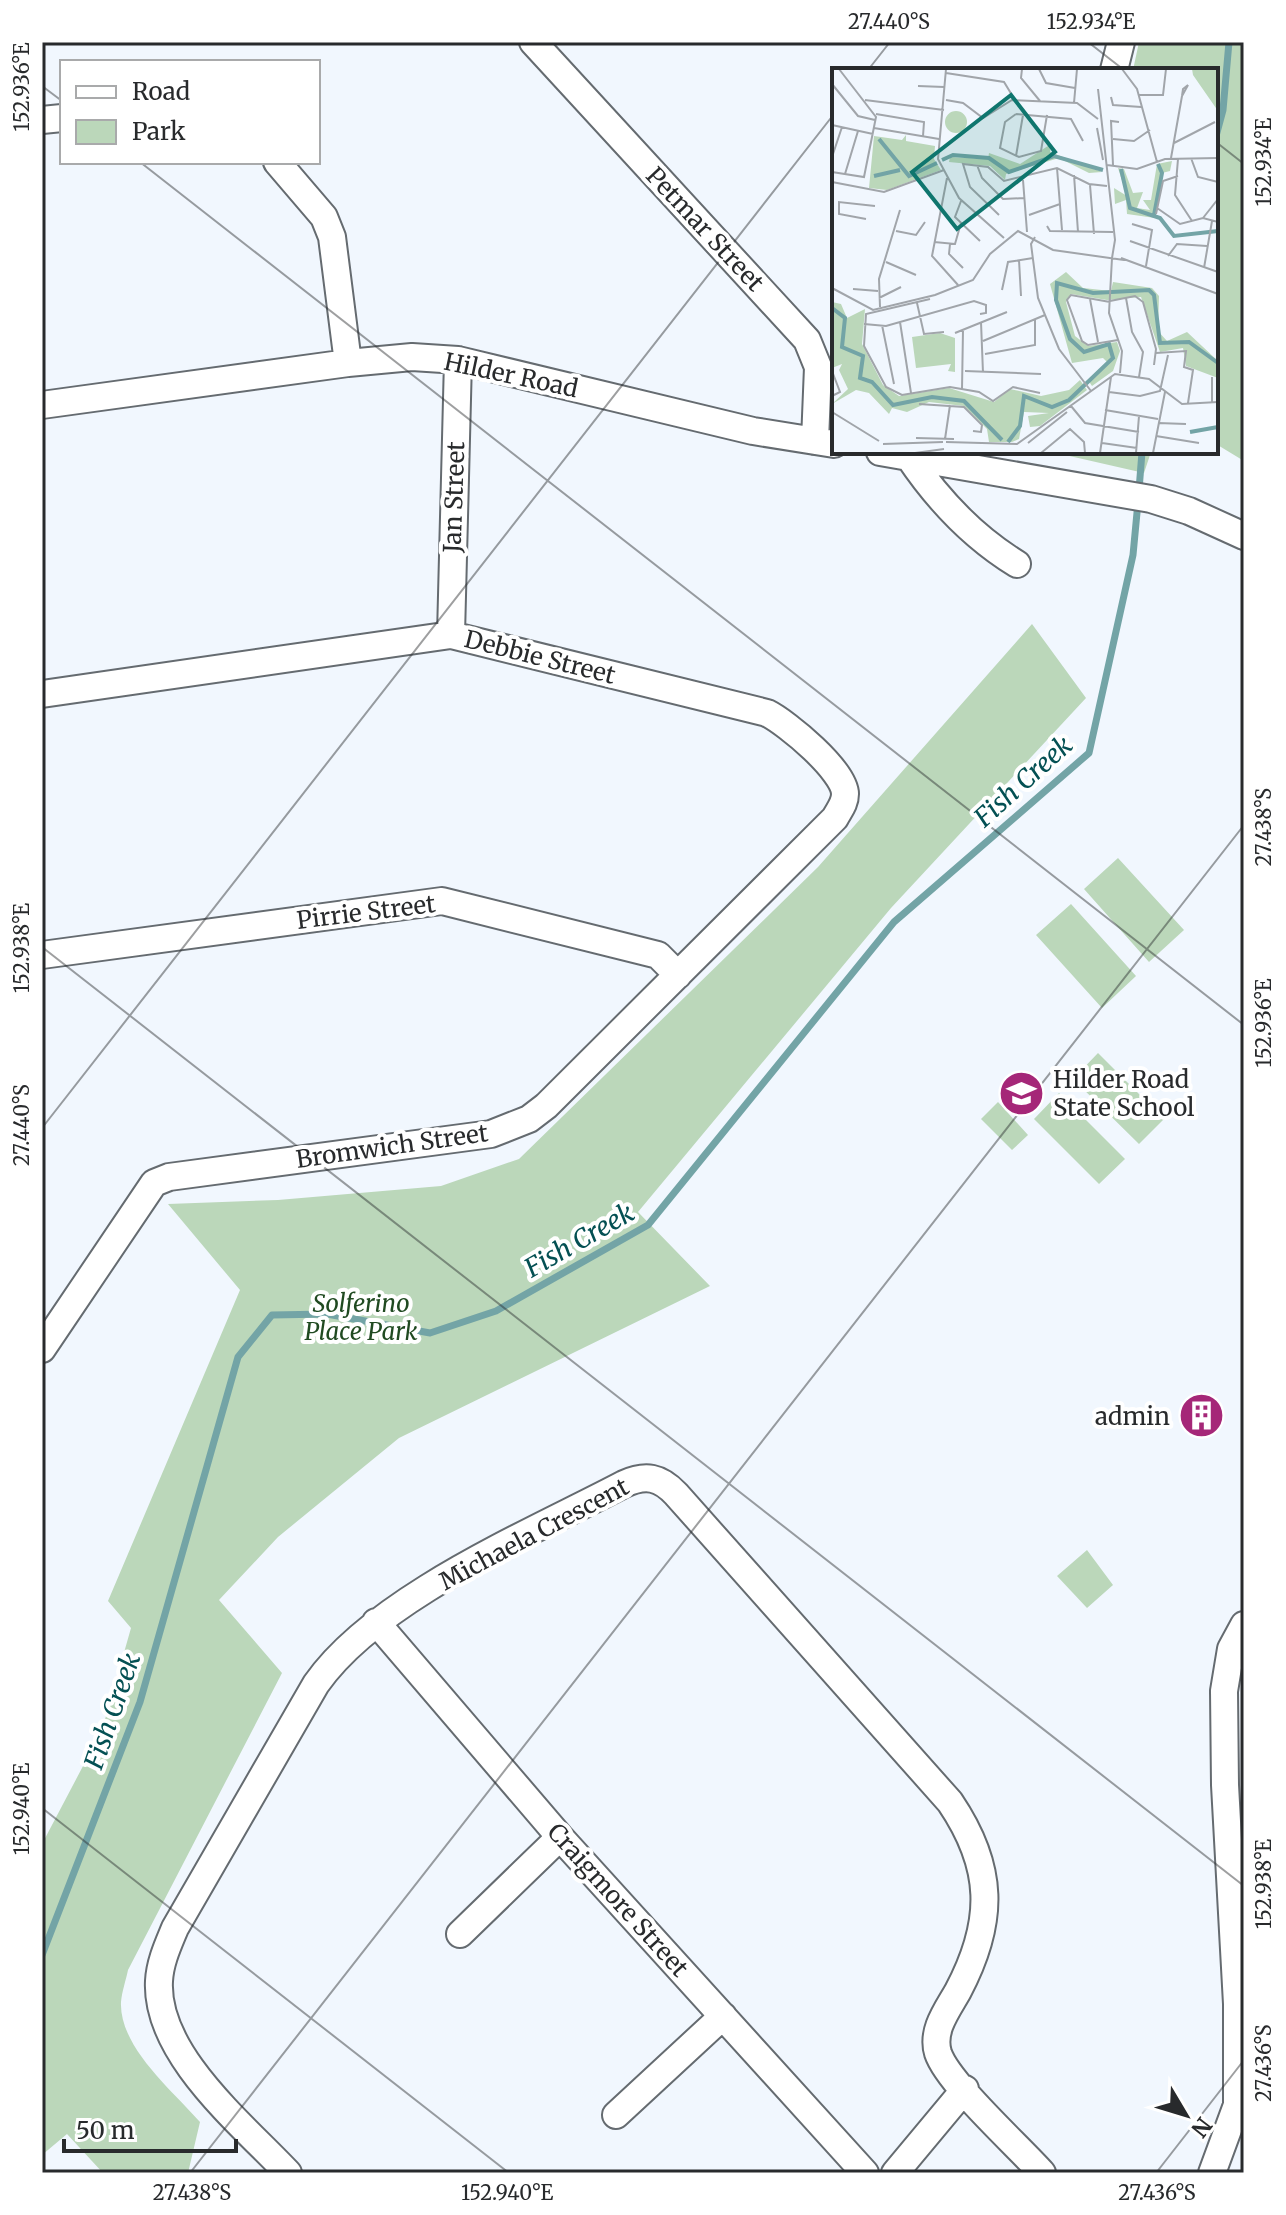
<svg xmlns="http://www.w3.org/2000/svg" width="1286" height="2215" font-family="Merriweather,serif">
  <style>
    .green { fill: #bbd7ba }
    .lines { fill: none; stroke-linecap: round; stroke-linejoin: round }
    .stream { stroke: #73a4a6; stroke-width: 7 }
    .minor-casing { stroke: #656b70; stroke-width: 30 }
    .minor { stroke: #fff; stroke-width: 26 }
    .ticks { fill: none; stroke: #282a2c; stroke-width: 2; stroke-opacity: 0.45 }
    .labels { text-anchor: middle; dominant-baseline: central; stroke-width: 8; stroke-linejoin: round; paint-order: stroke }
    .street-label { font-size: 24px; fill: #282a2c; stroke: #fff }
    .poi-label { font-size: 24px; fill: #282a2c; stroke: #fff; text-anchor: start }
    .park-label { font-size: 24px; font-style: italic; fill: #204a21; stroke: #fff }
    .water-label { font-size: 26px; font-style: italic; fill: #045053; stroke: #fff }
    .inset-river { fill: none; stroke: #73a4a6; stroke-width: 4 }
    .inset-road { fill: none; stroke: #a1a5aa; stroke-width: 2 }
    .view { fill: #0f766e; fill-opacity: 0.15; stroke: #0f766e; stroke-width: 4 }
    .inset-edge { fill: none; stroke: #282a2c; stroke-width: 4 }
    .neatline { fill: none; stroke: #282a2c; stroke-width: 3 }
    .ticks-label { font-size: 20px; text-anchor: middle; fill: #282a2c }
  </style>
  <rect width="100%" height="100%" fill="#f1f7fe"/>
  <path class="green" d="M1139 42H1244V461L1216 444V70H1133Z
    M1052 452H1151L1144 473Z
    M1032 624 1086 698 891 908 638 1212 710 1286 399 1438 278 1537 219 1600 282 1673 128 1970C126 1980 122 1991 121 2002 119 2047 173 2091 200 2122L188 2173H103L67 2134 42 2155V1844L102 1730 131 1628 108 1601 240 1290 168 1204 278 1200 441 1186 519 1159 818 867Z
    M1118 858 1184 930 1149 962 1084 889Z
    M1071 904 1136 976 1102 1008 1036 935Z
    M1098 1053 1164 1119 1139 1144 1073 1079Z
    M1059 1093 1125 1159 1099 1184 1034 1119Z
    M998 1102 1028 1135 1012 1150 981 1119Z
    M1087 1550 1113 1585 1087 1608 1057 1576Z"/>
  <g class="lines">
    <path class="stream" d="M1216 136 1223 110 1229 42
      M1139 490 1142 452
      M42 1955 140 1702 238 1357 272 1315 327 1314 430 1333 496 1311 648 1225 894 922 1089 753 1133 555 1138 502"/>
    <defs>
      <path id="minor" d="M533 42 807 340 818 367 815 441
        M1114 70 1121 42
        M42 120 62 118
        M277 162 324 217 332 237 348 363
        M42 405 348 363 412 357 458 360 753 431 834 444
        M880 452 1151 499 1189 511 1244 536
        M909 457C938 500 973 537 1017 564
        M451 635 458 360
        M42 694 451 635 767 713C787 723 845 771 845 794 845 804 839 810 835 818L546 1106 529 1119 491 1134 169 1177 154 1183 42 1349
        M42 955 442 901 658 955 678 975
        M376 1622 560 1837 865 2173
        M460 1934 560 1837
        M616 2115 723 2016
        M288 2173C242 2124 155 2054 159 1981 160 1962 168 1945 175 1928L316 1684C376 1598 531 1533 624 1484 646 1474 660 1477 676 1494L950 1802C994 1867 995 1921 958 1991 948 2009 931 2030 938 2053 948 2083 1018 2146 1042 2173
        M895 2173 965 2089
        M1212 2173 1237 2105V2004L1225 1785 1224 1691 1231 1649 1244 1625"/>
    </defs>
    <use href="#minor" class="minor-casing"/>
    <use href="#minor" class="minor"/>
  </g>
  <path class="ticks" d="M1088 42 1124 70M868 70 890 42M42 86 62 101M1216 142 1244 164M140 162 1244 1025M42 947 1244 1886M42 1128 834 114M42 1808 509 2173M190 2173 1244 825M1156 2173 1244 2060"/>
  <defs>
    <symbol id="school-disc" viewBox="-11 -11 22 22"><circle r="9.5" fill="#a52778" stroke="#fff"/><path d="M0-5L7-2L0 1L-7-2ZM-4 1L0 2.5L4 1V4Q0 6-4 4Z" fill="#fff"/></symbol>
    <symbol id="building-disc" viewBox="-11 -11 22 22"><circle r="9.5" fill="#a52778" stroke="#fff"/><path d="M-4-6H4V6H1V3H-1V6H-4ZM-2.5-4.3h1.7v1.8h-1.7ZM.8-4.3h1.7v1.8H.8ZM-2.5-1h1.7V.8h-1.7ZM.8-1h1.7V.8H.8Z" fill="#fff"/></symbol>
  </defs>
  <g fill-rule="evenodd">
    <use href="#school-disc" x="996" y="1068" width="51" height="51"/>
    <use href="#building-disc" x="1176" y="1390" width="51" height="51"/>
  </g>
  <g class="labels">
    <g class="street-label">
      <text transform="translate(705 229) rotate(47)">Petmar Street</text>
      <text transform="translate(511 375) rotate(12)">Hilder Road</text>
      <text transform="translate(454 497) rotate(-88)">Jan Street</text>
      <text transform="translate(540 657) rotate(14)">Debbie Street</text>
      <text transform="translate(366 912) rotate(-7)">Pirrie Street</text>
      <text transform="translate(392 1146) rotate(-8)">Bromwich Street</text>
      <text transform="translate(534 1534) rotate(-28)">Michaela Crescent</text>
      <text transform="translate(618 1900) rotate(48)">Craigmore Street</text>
    </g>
    <g class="poi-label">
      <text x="1053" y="1079">Hilder Road<tspan x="1053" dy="28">State School</tspan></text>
      <text x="1170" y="1416" text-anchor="end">admin</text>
    </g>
    <g class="park-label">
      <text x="361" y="1303">Solferino<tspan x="361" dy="28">Place Park</tspan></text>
    </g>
    <g class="water-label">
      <text transform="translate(1023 781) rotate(-42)">Fish Creek</text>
      <text transform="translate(579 1240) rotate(-30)">Fish Creek</text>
      <text transform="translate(112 1711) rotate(-71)">Fish Creek</text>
    </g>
  </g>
  <g transform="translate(832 68)">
    <rect width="386" height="386" fill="#f1f7fe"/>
    <path d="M360 1H386V43L361 7ZM113 54a11 11 0 1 1 22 0a11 11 0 1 1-22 0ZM74 67V73L103 78 102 91 109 102 55 122 37 120 42 68 70 72ZM219 76 218 84 270 104 257 105 227 90 174 106 173 112 158 98 117 94 118 89 156 91 157 85 188 96ZM340 93 338 103 330 105 323 150 295 146 294 132 283 136 282 120 295 128 286 100 292 101 301 125 311 124 305 140 318 142 311 132H319L325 96ZM234 204 251 220 279 223 281 214 320 220 327 228 326 263 335 273 355 264 386 293V310L354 298 351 280 328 284 309 229 275 232 239 226 234 234 243 268 256 278 285 274 288 283 281 303 260 318 256 312 275 294 271 290 240 295 218 216ZM0 234 9 236 15 250 33 241 30 276 51 317 67 328 117 320 162 334 178 321 209 328 237 322 248 312 255 322 208 358 198 359 196 348 217 345 192 344 187 371 180 374H157L155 361 132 338 97 334 75 344 60 340 57 346 37 325 24 322 0 336 16 321 7 302 10 296 0 300ZM108 265 123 270V304L116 303 119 296 84 300 80 269Z" fill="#bbd7ba"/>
    <path class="inset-river" d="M47 71 77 108 105 95M110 92 121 87 157 90 177 104 222 88 271 102M289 101 298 140 328 150 342 168 386 163M42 108 68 102M322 147 330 105 326 96M0 240 13 250 10 279 31 288 28 310 40 314 61 337 100 329 132 333 170 372M358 364 386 359M176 374 188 358 192 328 220 339 237 332 281 290 277 276 252 284 238 271 224 232 225 215 261 225 317 222 322 227 328 275 357 274 386 295"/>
    <path class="inset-road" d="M114 1 106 91 127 130 172 170M190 1 189 10 208 33M207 1 214 15 243 20M290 1 305 21 325 94M114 5 172 14 183 32M0 16 26 48 43 52M86 18 112 19M266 21 283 172 280 190M306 27H331L334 1M279 29 281 37 309 39M33 32 112 42M114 32 131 35 151 50 180 32 245 35 266 51M242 35 245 1M44 46 92 54 91 68M184 46 173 54 168 80 187 89 209 83 215 47M184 46 239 51 251 73M0 57 41 66M42 60 107 71M265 60 271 92M281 71 302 73 318 62M342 75 383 54M184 88 191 47M0 89 10 59M339 90 350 28 351 21 356 17 350 28M359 90 366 109 386 114M346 91 343 127 360 153M145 97 150 110 171 131 192 130M275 97 305 101 333 91 386 90M281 97 279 53 287 54M225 100 230 162M0 104 32 109 44 49 7 1M13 106 26 63M242 107 246 164M115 110 100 188 126 217M191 112 195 164M0 114 52 124 112 102M258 117 262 166M129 133 123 149 148 173M325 140 348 156 371 150 386 154M324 146 331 113 346 108M167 147 138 119 131 96 156 99 172 113 225 100 257 116 275 118M197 147 228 136M371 150 386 131M34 151 7 146V134L43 138M300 156 320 162 314 198M215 158 218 163 281 164M64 163 84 167 93 154M203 169 199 176 206 230 227 281 259 323M298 173 386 204M102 174 123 176 129 155M118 176 117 186 131 200M336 188 345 176 375 178M280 190 277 245 290 283 288 305M289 190 386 226M187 192 189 228M54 194 84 207M372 200 380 153M0 220 41 242 103 227 141 212 158 186 186 163 221 182 292 192M21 221 46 223M170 222 176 194 201 190M47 230 69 219M294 230 300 264 311 284 307 309M98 231 34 246 32 278 54 319 70 327 118 319 147 324 161 333 181 319 208 325M258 231 266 274M278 233 303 228 311 234 324 281 322 297M278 234 239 227 235 232 250 273 256 277 286 272M85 235 92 266 112 264M48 239 47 211 68 142M68 254 79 325M149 254 151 305M32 256 54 258 142 233 154 237V245L148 246M50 257 62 316M123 265 175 244M151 273 213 247M324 285 354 283 352 299 361 302 356 335M153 286 203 277V252M0 303 8 324 0 328M133 303 209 306M130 321 131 262M277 324 308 328 328 323 336 287M380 334V309M87 336 132 339 150 357 149 364 141 363M239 338 253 355 307 364M273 342 326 351M0 344 47 373M326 355 354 356M324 368 367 375M84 370 122 371M113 371 118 337M114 374 185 376 283 306 317 311 350 336 386 334M196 375 235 344M270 375 305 380M51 376 111 374M83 385 112 381M209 385 238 361 252 374 253 385M268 385 279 309M304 385 307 348M321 385 333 324"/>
    <path class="view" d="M179 27 223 84 125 161 80 104Z"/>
    <rect width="386" height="386" class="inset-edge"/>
  </g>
  <rect width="1286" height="2215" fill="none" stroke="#ffffff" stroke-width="88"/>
  <rect x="60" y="60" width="260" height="104" fill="#ffffff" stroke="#a9aaab" stroke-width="2"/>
  <rect x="76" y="86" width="40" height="12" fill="#ffffff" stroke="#a9aaab" stroke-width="2"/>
  <text x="132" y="100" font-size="24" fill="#282a2c">Road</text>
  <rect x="76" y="120" width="40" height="24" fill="#bbd7ba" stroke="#a9aaab" stroke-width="2"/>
  <text x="132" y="140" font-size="24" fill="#282a2c">Park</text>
  <g transform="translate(1186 2115) rotate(128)" stroke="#ffffff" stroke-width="6" paint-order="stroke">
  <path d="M0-6L14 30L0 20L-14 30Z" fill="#282a2c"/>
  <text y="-12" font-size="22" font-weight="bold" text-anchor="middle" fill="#282a2c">N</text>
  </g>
  <path d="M64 2139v12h172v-12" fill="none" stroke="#282a2c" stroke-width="4"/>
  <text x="76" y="2139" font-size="24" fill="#282a2c" stroke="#ffffff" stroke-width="6" paint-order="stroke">50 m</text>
  <rect x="44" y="44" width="1198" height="2127" class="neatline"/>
  <g class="ticks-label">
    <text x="889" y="29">27.440°S</text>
    <text x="1091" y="29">152.934°E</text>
    <text transform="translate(22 87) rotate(-90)" y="7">152.936°E</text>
    <text transform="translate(1264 162) rotate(-90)" y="7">152.934°E</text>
    <text transform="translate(1264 827) rotate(-90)" y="7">27.438°S</text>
    <text transform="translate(22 948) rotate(-90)" y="7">152.938°E</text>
    <text transform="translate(1264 1023) rotate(-90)" y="7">152.936°E</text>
    <text transform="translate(22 1125) rotate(-90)" y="7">27.440°S</text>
    <text transform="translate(22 1809) rotate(-90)" y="7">152.940°E</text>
    <text transform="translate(1264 1884) rotate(-90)" y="7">152.938°E</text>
    <text transform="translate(1264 2063) rotate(-90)" y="7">27.436°S</text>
    <text x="192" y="2200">27.438°S</text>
    <text x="507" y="2200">152.940°E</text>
    <text x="1157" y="2200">27.436°S</text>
  </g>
</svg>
